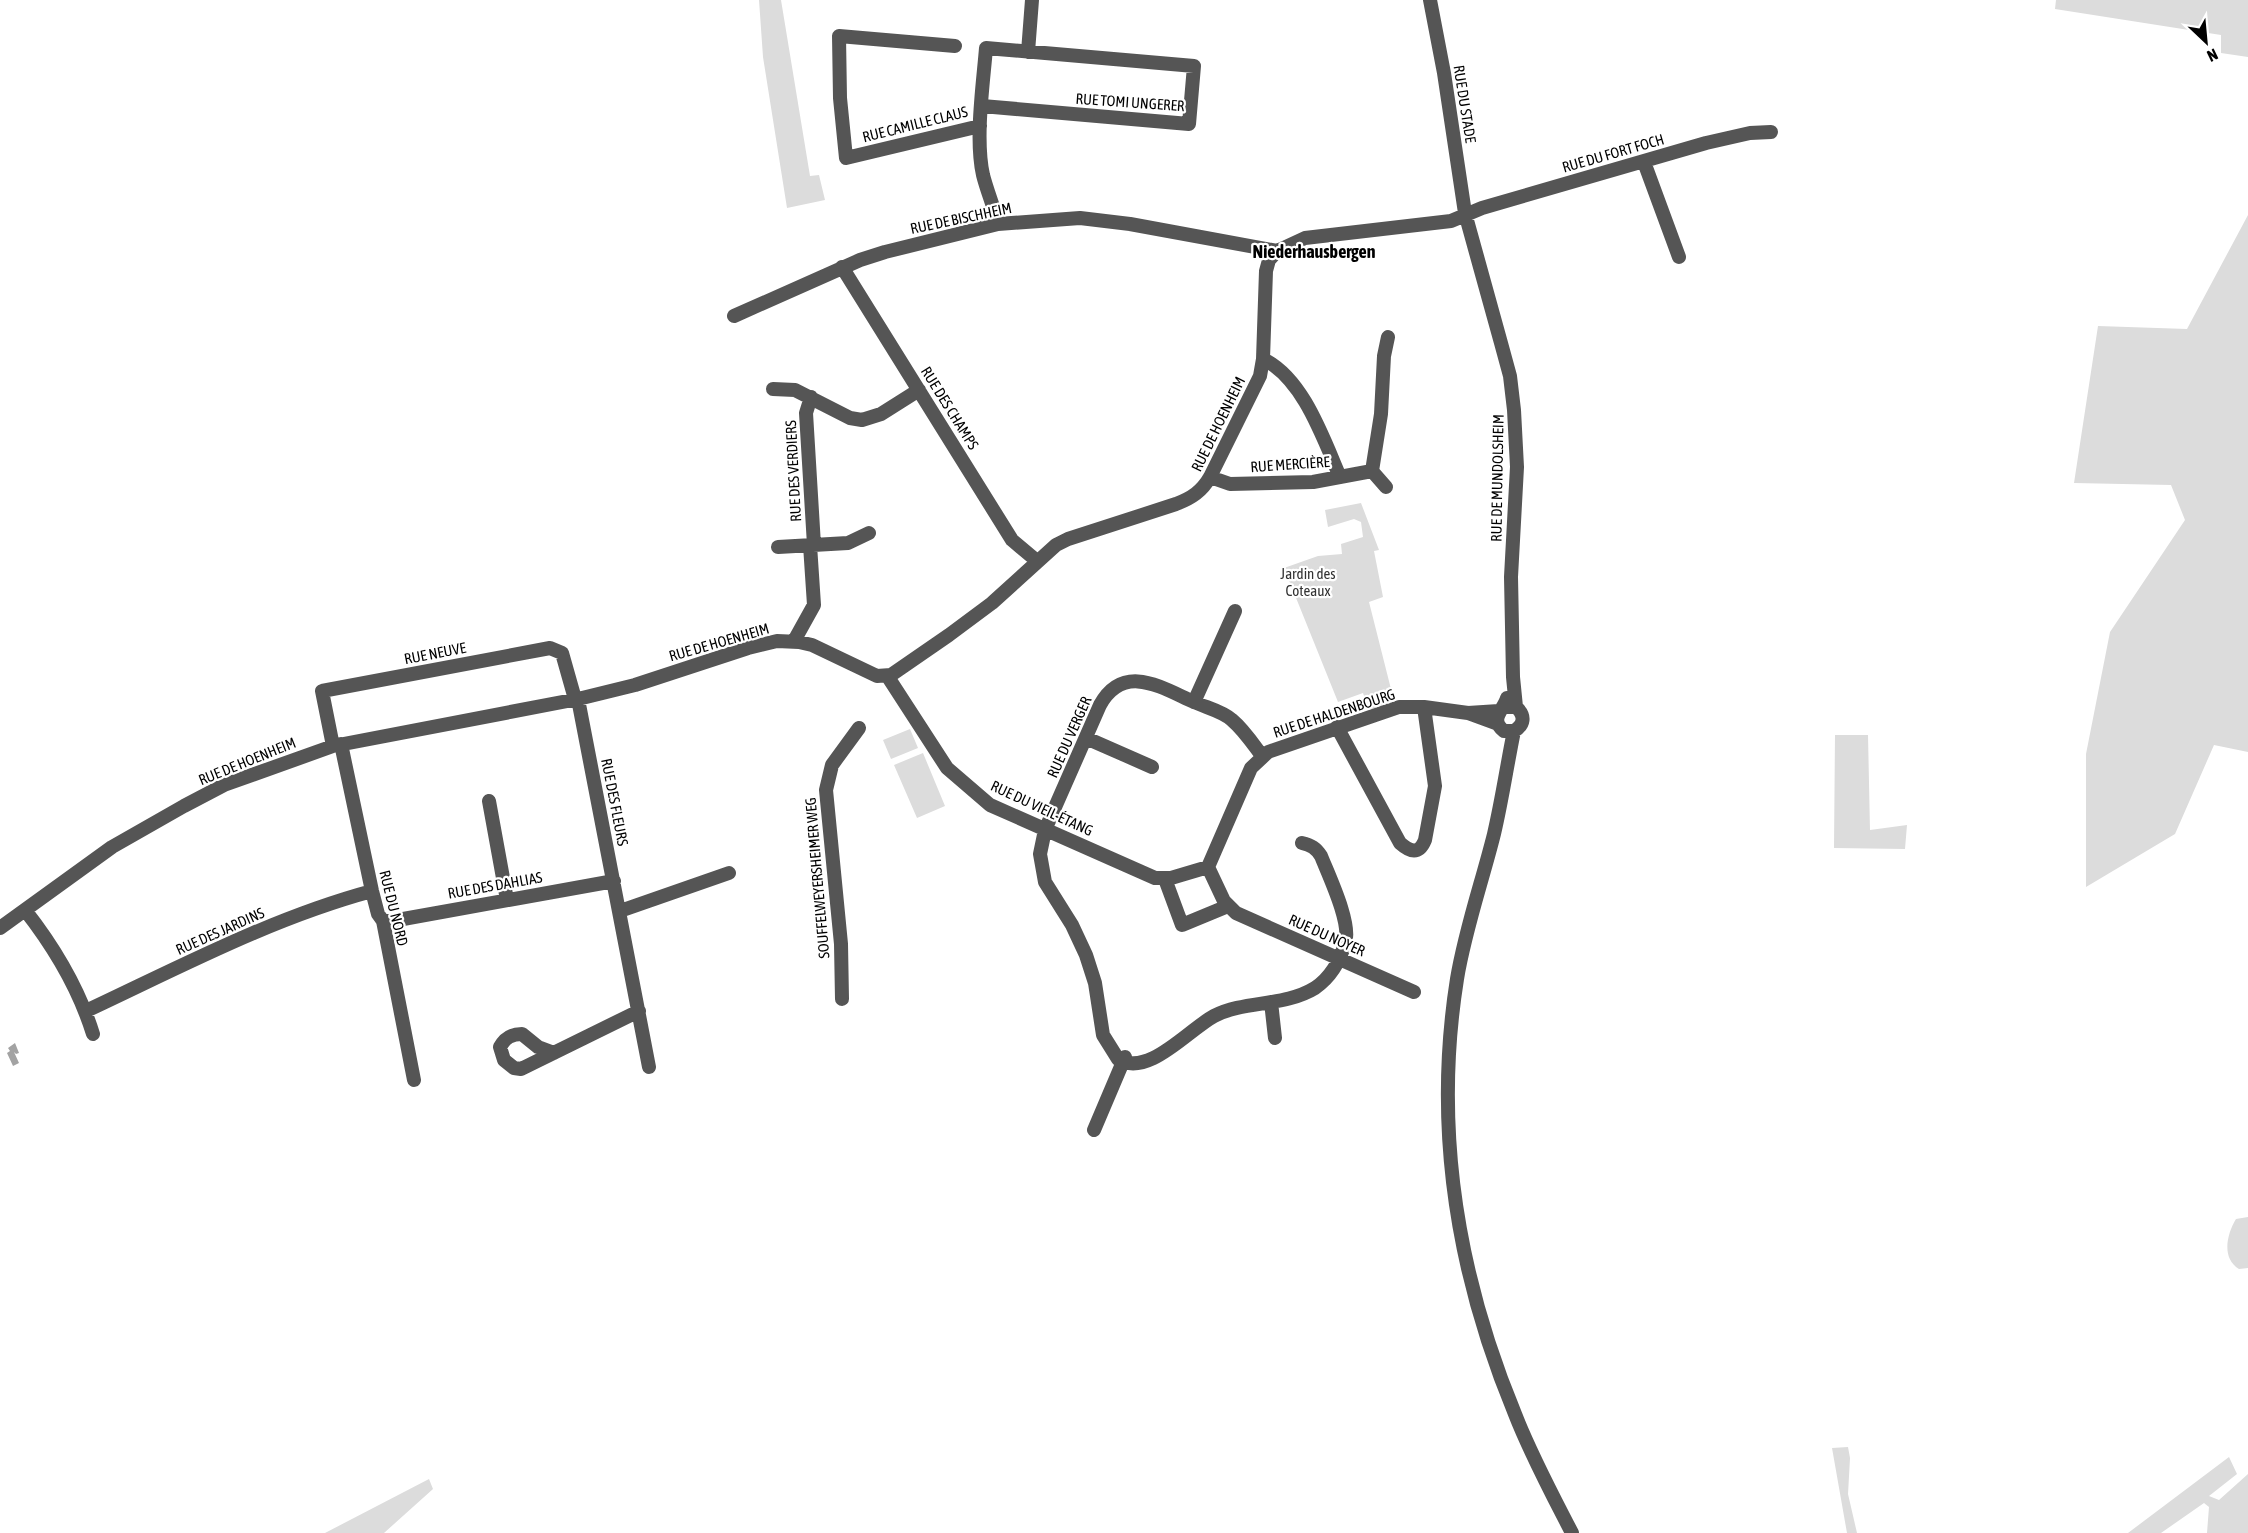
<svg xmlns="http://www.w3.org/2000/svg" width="2248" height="1533" font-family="'Asap Condensed',sans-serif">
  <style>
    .green { fill: #dcdcdc }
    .water { fill: #a3a3a3 }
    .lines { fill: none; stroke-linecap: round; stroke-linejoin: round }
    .minor { stroke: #555; stroke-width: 14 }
    .labels { text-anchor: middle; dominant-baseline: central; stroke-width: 4.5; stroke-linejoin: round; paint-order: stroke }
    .street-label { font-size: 15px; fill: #000; stroke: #fff }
    .park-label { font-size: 15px; fill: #333; stroke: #fff }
    .quarter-label { font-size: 18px; font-weight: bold; fill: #000; stroke: #fff }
  </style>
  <rect width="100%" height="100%" fill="#fff"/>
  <path class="green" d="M759 0H781L810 176 819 175 825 200 787 208 763 57Z
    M2056 0H2248V57L2221 53V35L2055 9Z
    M2248 215V752L2214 745 2175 834 2086 887V754L2110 632 2185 520 2171 485 2074 483 2098 326 2187 329Z
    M1361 503 1379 550 1374 551 1383 597 1369 602 1394 701 1369 710 1363 693 1338 702 1284 568 1318 556 1342 554 1341 544 1363 537 1361 522 1354 519 1328 527 1325 510Z
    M910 729 918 748 891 759 883 740Z
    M1835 735H1868L1870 830 1907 825 1905 849 1834 848Z
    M923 753 945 806 917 818 894 765Z
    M2248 1217V1268L2239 1269C2221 1258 2227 1234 2236 1219Z
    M1848 1447 1850 1458 1848 1494 1857 1533H1847L1832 1448Z
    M2229 1457 2237 1474 2209 1496 2219 1500 2248 1474V1533H2207L2209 1507 2204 1503 2161 1533H2128Z
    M429 1479 433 1489 384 1533H325Z"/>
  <path class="water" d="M15 1043 19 1053 16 1054 14 1052 19 1063 13 1066 7 1053 10 1051 8 1048Z"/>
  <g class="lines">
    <path class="minor" d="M1430 0 1444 73 1465 213 1501 343 1510 376 1514 410 1517 467 1511 577 1513 677 1516 707
      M955 46 839 36 840 98 846 158 980 126
      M1028 52 1032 0
      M982 106 1189 124 1194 66 986 48C983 85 975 139 983 175 987 191 994 207 998 224
      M1644 162 1679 257
      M842 267 1012 540 1037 561
      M734 316 860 260 885 252 998 224 1080 218 1130 224 1277 251
      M1263 359C1303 378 1323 438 1340 477
      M773 389 795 390 850 418 862 420 881 414 919 390
      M811 397 806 413 814 545
      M1372 471 1381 414 1384 356 1388 337
      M1210 477 1230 484 1313 482 1372 471 1386 487
      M778 547 848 543 869 533
      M794 641 814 605 810 545
      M888 677 947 768 990 805 1155 878H1171L1208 867 1224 901 1236 913 1414 992
      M1507 698C1503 711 1489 719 1504 731H1514
      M578 699 649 1067
      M1194 702 1235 611
      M1504 707H1516C1526 716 1524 725 1514 731 1507 765 1502 800 1494 834 1482 882 1465 930 1457 979 1433 1130 1457 1274 1515 1414 1531 1455 1552 1494 1572 1533
      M1498 724 1468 713 1499 711
      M1337 727 1400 843C1410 852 1419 855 1425 840L1435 786 1424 707
      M1086 738 1152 767
      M341 744 372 891 378 914 383 921 414 1080
      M333 746 322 691 550 648 562 653 575 699
      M1262 756C1253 744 1244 730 1232 720 1222 711 1207 708 1194 702 1162 688 1124 662 1100 705L1045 830 1040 854 1045 882 1072 925 1086 955 1095 983 1103 1035 1118 1059C1148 1078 1188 1030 1214 1016 1245 1000 1284 1007 1315 988 1331 977 1340 961 1345 943 1352 924 1329 876 1321 856 1316 848 1311 845 1302 843
      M489 801 507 900
      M1208 867 1251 768 1268 752 1399 707H1424L1468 713
      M1165 879 1182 925 1228 906
      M25 910C54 947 79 989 93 1034
      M620 911 729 873
      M383 921H392L614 881
      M0 928 112 847 184 806 224 785 333 746 578 699 635 685 748 648 777 641 799 642 812 645 877 676 891 675 949 635 992 603 1056 545 1068 539 1176 504C1192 498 1202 491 1210 477L1260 376 1263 359 1266 271 1269 260 1277 251 1305 238 1451 221 1482 208 1706 143 1750 133 1771 132
      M842 999 841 944 826 790 832 765 859 728
      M1271 1002 1275 1038
      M86 1011C180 967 272 918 372 891
      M554 1053 538 1047 522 1034C511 1034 505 1038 500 1047L504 1060 514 1068 521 1069 639 1011
      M1094 1130 1125 1057"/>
  </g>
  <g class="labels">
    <g class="street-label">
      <text transform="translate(1130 102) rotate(4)">RUE TOMI UNGERER</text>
      <text transform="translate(1465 104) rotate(81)">RUE DU STADE</text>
      <text transform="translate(915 124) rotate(-14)">RUE CAMILLE CLAUS</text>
      <text transform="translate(1613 153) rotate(-16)">RUE DU FORT FOCH</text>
      <text transform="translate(961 218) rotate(-12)">RUE DE BISCHHEIM</text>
      <text transform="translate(950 408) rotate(58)">RUE DES CHAMPS</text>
      <text transform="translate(1218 424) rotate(-64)">RUE DE HOENHEIM</text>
      <text transform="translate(1290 464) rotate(-4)">RUE MERCIÈRE</text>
      <text transform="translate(793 471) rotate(-93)">RUE DES VERDIERS</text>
      <text transform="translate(1497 478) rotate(-89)">RUE DE MUNDOLSHEIM</text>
      <text transform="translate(719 642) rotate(-16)">RUE DE HOENHEIM</text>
      <text transform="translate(435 653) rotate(-11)">RUE NEUVE</text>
      <text transform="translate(1334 713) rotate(-18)">RUE DE HALDENBOURG</text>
      <text transform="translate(1069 737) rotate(-66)">RUE DU VERGER</text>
      <text transform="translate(247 761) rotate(-22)">RUE DE HOENHEIM</text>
      <text transform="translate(615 802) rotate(79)">RUE DES FLEURS</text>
      <text transform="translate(1042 808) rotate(25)">RUE DU VIEIL-ÉTANG</text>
      <text transform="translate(817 878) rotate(-95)">SOUFFELWEYERSHEIMER WEG</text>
      <text transform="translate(495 885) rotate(-10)">RUE DES DAHLIAS</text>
      <text transform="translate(394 908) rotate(76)">RUE DU NORD</text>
      <text transform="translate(220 931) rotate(-24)">RUE DES JARDINS</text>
      <text transform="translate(1327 935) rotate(24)">RUE DU NOYER</text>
    </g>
    <g class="park-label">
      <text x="1308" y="573">Jardin des<tspan x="1308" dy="17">Coteaux</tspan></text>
    </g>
    <g class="quarter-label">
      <text x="1314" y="251">Niederhausbergen</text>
    </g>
  </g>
  <g transform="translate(2206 42) rotate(154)" stroke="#ffffff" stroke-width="4.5" paint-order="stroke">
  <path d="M0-4.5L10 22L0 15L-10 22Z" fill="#000000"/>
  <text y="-9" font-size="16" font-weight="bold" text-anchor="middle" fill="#000000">N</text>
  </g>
</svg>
